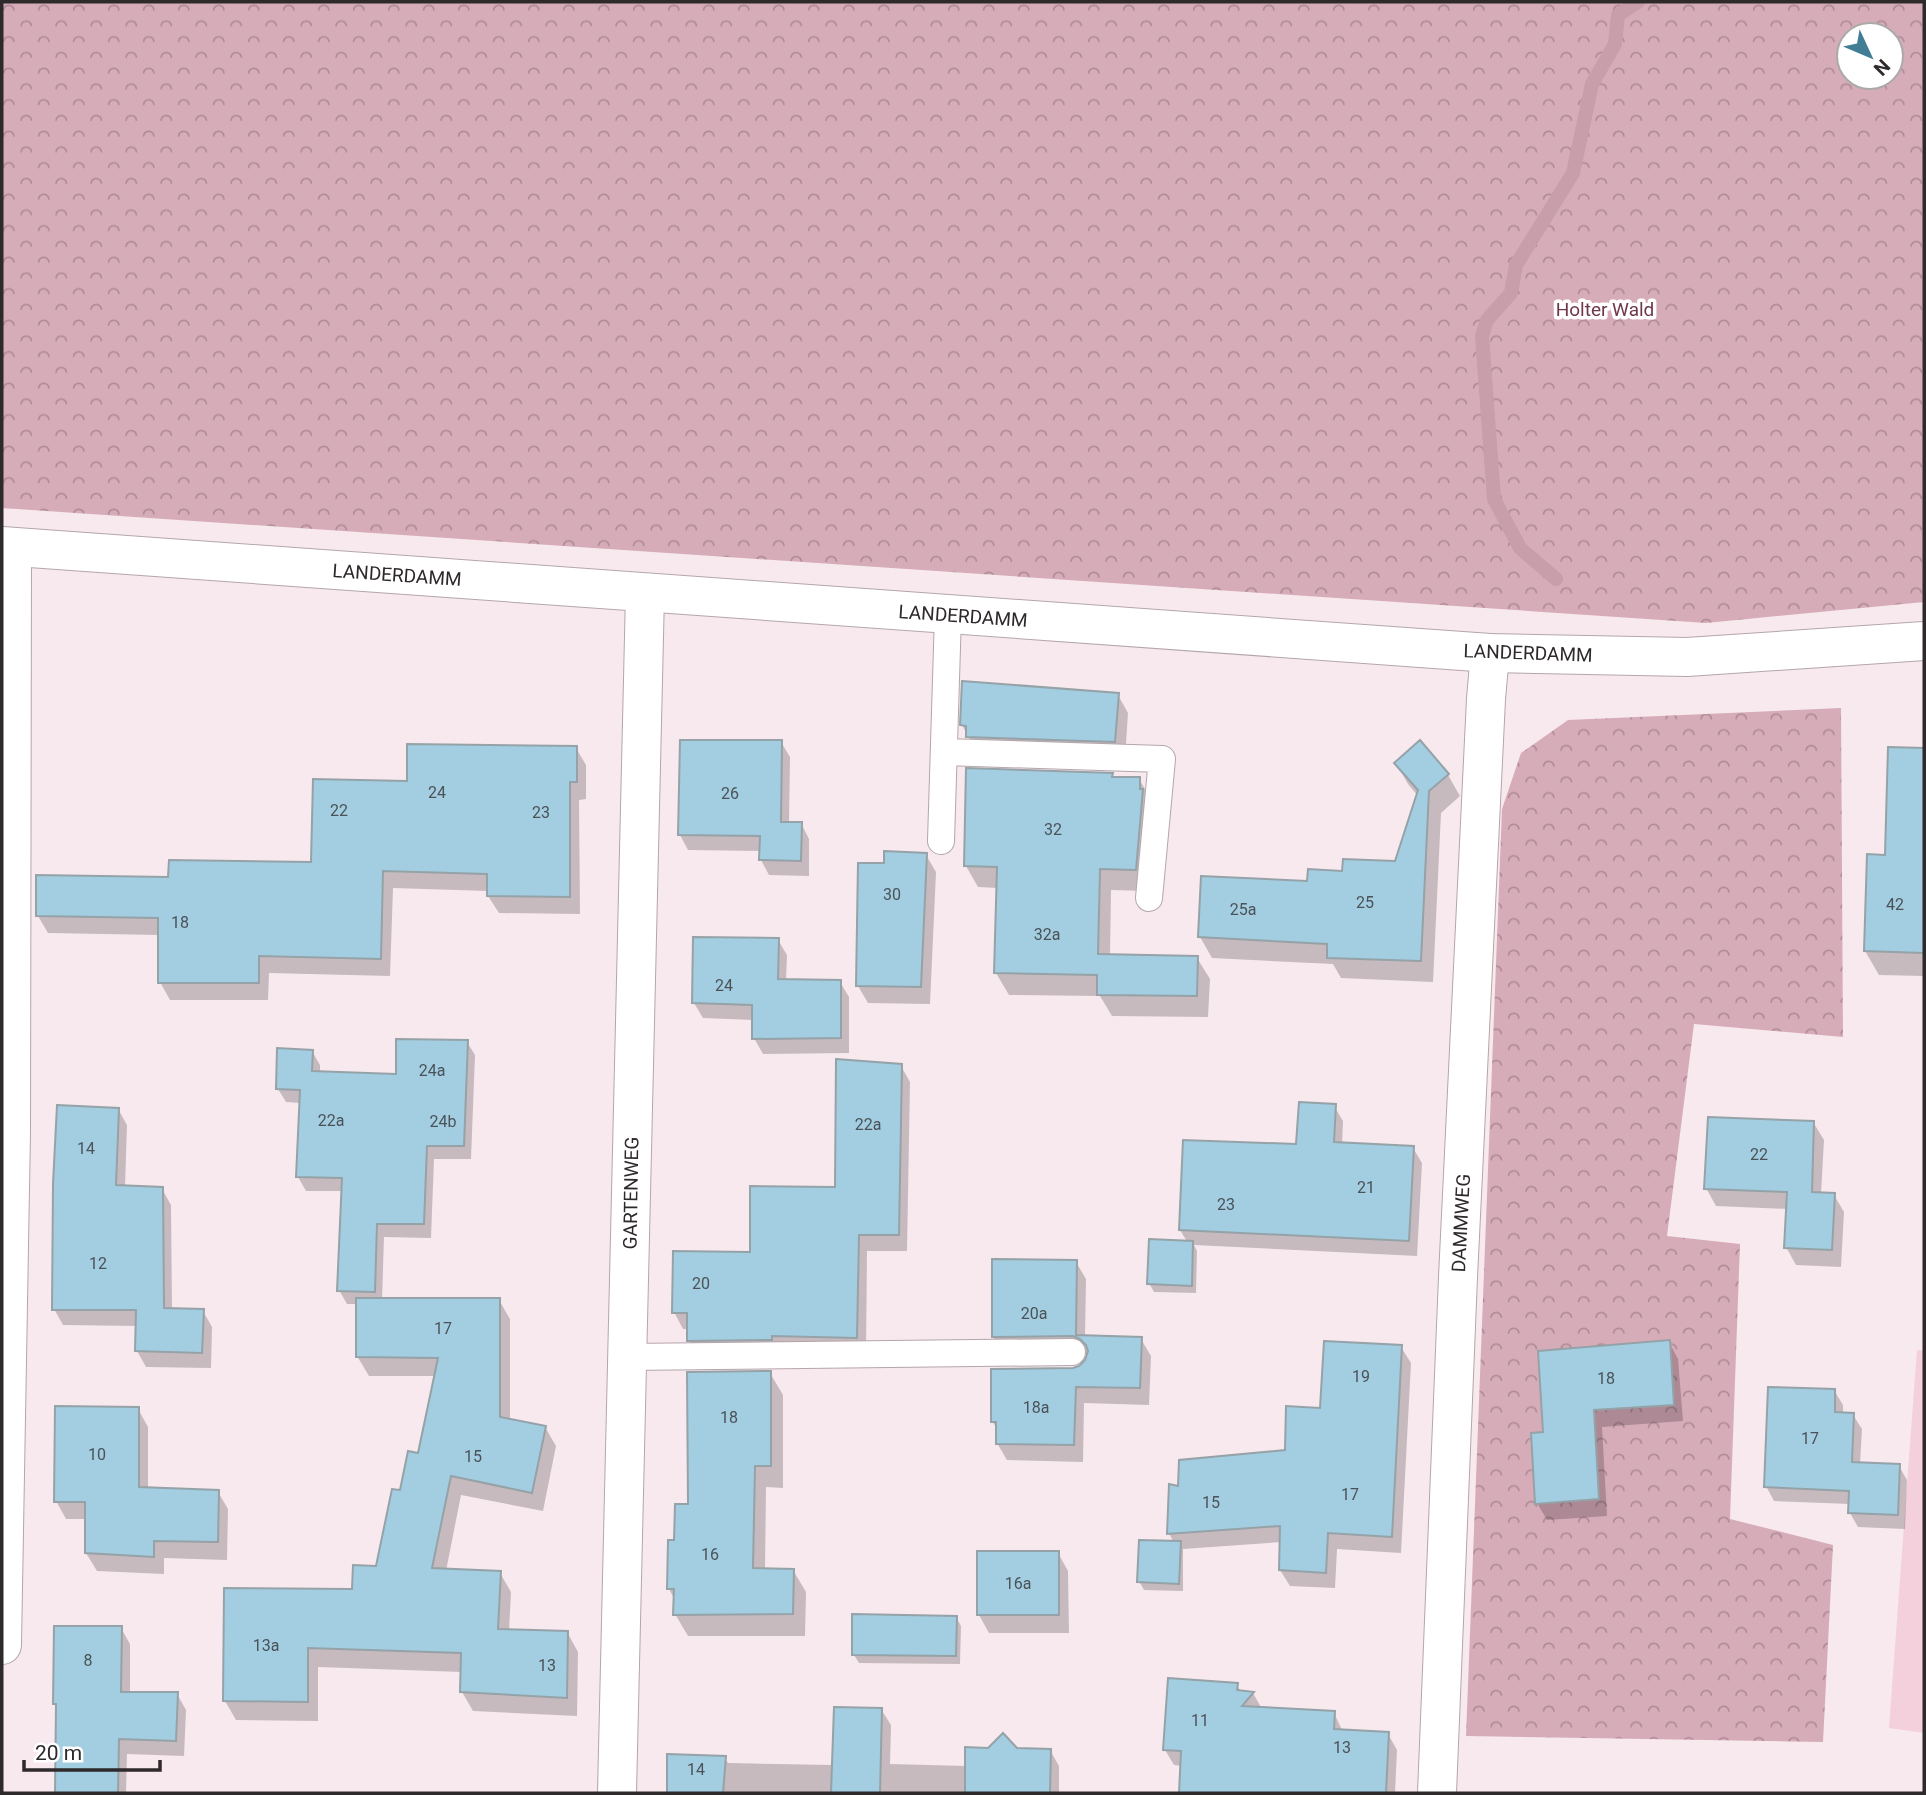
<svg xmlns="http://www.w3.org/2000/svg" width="1926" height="1795" font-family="Roboto,sans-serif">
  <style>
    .grass { fill: #f3d0db }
    .forest { fill: url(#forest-crowns); fill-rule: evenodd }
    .shadow { fill: #0003 }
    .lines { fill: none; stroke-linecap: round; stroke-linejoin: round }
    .stream { stroke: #c89eab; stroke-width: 14 }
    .building { fill: #a3cee1; stroke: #95a2a7; stroke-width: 2 }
    .lane-casing { stroke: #b4a6aa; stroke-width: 28 }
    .street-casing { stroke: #b4a6aa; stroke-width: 40 }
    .secondary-casing { stroke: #b4a6aa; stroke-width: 40 }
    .lane { stroke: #fff; stroke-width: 26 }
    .street { stroke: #fff; stroke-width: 38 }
    .secondary { stroke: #fff; stroke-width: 38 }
    .labels { text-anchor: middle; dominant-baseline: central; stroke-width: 7; stroke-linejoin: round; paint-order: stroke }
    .number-label { font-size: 16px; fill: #4b5258 }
    .park-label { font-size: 19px; fill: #6f374c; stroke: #fff }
    .street-label { font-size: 19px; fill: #2e292b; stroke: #fff }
  </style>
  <defs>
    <pattern id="forest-crowns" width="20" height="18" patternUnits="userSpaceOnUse" patternTransform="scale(1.75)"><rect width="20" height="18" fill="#d7acb9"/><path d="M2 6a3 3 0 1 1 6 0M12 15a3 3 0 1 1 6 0" fill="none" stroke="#af8c97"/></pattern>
  </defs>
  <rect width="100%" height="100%" fill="#f8e9ee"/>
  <path class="grass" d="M1917 1350 1924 1351V1733L1889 1728Z"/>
  <path class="forest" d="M2 2H1924V602L1706 623 2 508ZM1849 35H1891V77H1849Z
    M1841 708 1843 1037 1694 1024 1667 1236 1740 1244 1730 1519 1833 1545 1823 1742 1466 1736 1502 809 1521 753 1568 720Z"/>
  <path class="shadow" d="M1118 695 1128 713 1125 759 978 754 962 725Z
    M781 742 790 757 789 823H801L809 839V876L769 875 761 860V851L688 850 680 835Z
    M576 748 586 765V799L579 800 580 914 499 913 488 896V891L393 888 390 976 269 973 268 1000H170L160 982V935L48 933 38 916 169 879 313 864 409 783Z
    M1889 749 1924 750V976L1879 975 1865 951 1886 857Z
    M1396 763 1448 775 1460 796 1441 813 1433 982 1341 978 1333 964 1212 958 1200 937 1309 883 1396 863 1418 796 1408 784Z
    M1112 775 1114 778 1139 779 1152 801 1147 891 1111 890 1110 956 1197 958 1210 979 1208 1017 1112 1016 1100 996 1009 995 996 973 998 888 978 887 966 866Z
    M926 855 936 872 930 1004 868 1003 858 986 886 865Z
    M778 940 787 955 786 981 840 982 849 997V1053L763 1054 754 1038V1020L703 1018 694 1003Z
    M467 1042 475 1055 471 1159H434L431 1238 384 1237 382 1300H499L510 1319V1420L545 1427 556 1446 543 1511 461 1495 446 1571 500 1573 511 1592 509 1631 567 1632 578 1652 577 1716 473 1711 462 1692V1672L318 1667V1721L236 1720 225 1701 378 1568 401 1492 419 1455 436 1376H369L357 1356 358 1304H347L339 1290 343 1191H306L298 1177 301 1103 286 1102 278 1089 312 1051 320 1065V1073L398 1075Z
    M901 1066 910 1082 907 1251H867L866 1353 698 1356 689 1340V1329H683L674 1312 837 1189Z
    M1334 1106 1343 1121 1342 1145 1413 1148 1422 1163 1417 1256 1194 1245 1197 1251 1196 1293 1154 1292 1149 1283 1188 1243 1180 1230 1298 1146Z
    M118 1109 127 1125 125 1187 162 1189 171 1205 172 1310 203 1311 212 1327 211 1368 146 1367 137 1351 138 1326 63 1325 54 1309Z
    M1813 1122 1824 1140 1821 1194 1834 1195 1844 1212 1841 1267 1796 1265 1786 1247 1788 1209 1716 1206 1706 1188Z
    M1076 1262 1086 1279 1085 1337 1141 1339 1151 1356 1149 1405 1084 1403 1083 1462 1007 1460 997 1443 998 1430 992 1421 1073 1369 1080 1367 1089 1354H1003L993 1337Z
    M1669 1342 1678 1359 1683 1421 1602 1427 1607 1516 1547 1520 1537 1503 1545 1434Z
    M1401 1347 1411 1363 1401 1553 1337 1549 1335 1588 1290 1586 1280 1570 1281 1542 1183 1549V1591L1144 1590 1139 1581 1174 1543 1169 1533 1179 1488 1286 1451 1322 1410Z
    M770 1373 783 1395V1488L766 1487 765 1570H793L806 1592 805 1636H688L675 1614V1600L669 1589 676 1542 689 1506Z
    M1834 1390 1843 1405V1414L1853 1415 1862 1429 1860 1464 1899 1466 1907 1480 1905 1529 1858 1527 1850 1513V1504L1774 1501 1766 1486Z
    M138 1409 148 1427V1489L218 1492 228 1509 227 1560 164 1558V1574L97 1571 86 1553 87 1519H66L56 1501Z
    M1058 1553 1068 1571 1069 1633H989L979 1615Z
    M956 1617 961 1626 960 1664 859 1663 854 1655Z
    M121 1628 130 1644V1694H177L186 1710 184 1756 127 1754 126 1793H56L58 1709 55 1704Z
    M1237 1685 1241 1692 1253 1693 1262 1709 1334 1713 1343 1732 1388 1734 1397 1750 1395 1793H1180L1182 1766 1174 1765 1165 1750Z
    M881 1709 891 1725 890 1764 967 1766 1016 1750H1050L1059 1766V1793H668L669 1756 725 1758 728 1763 834 1765Z"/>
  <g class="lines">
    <path class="stream" d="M1556 579 1520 548 1494 499 1482 336 1487 320 1511 293 1516 265 1573 173 1592 84 1615 44 1618 15 1638 2"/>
  </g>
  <path class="building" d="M962 681 1119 693 1115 742 966 737V726L960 725Z
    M680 740H782L781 822H802L801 861 759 860 760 836 678 835Z
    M1420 740 1449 774 1429 791 1421 961 1327 958V944L1198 937 1201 876 1307 881 1308 869 1342 871 1343 859 1395 861 1418 790 1394 763Z
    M407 744 577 746V782H570V897L487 896V874L383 871 381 959 259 956V983H158V918L36 916V875L168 877 169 860 311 862 313 779 407 781Z
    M1888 747 1924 748V953L1864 951 1867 854 1885 855Z
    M966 768 1113 773 1112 777H1140V789H1143L1142 801 1136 870 1100 869 1098 954 1198 956 1197 996 1097 995V975L994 973 997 867 964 866Z
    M884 851 927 853 921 987 856 986 858 863H884Z
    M693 937 779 938 778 979 841 980V1038L752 1039V1005L692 1003Z
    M396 1039 468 1040 464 1146H427L424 1224H377L375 1292 337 1291 342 1178 296 1177 300 1090 276 1089 277 1048 313 1050 312 1071 396 1074Z
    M836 1059 902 1064 899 1235H859L857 1338 772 1336V1340L687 1341V1313H672L673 1251 750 1252V1186L835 1187Z
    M1299 1102 1336 1104 1334 1142 1414 1146 1409 1241 1179 1230 1183 1140 1296 1144Z
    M57 1105 119 1108 116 1185 163 1187 164 1308 204 1309 202 1353 135 1351 136 1310H52L53 1184Z
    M1708 1117 1814 1121 1812 1192 1835 1193 1832 1250 1784 1248 1787 1192 1704 1189Z
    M1149 1239 1193 1241 1192 1286 1147 1284Z
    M992 1259 1077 1260 1076 1335 1142 1337 1140 1388 1076 1387 1074 1445 996 1444V1422H991V1369L1073 1368 1079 1366 1085 1360 1088 1351 1086 1345 1080 1339 1073 1336 992 1337Z
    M356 1298H500V1417L546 1426 532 1493 451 1476 432 1568 501 1571 498 1629 568 1631 567 1698 460 1692 461 1653 308 1648V1702L223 1701 224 1588 352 1589 353 1565 376 1566 392 1489 400 1490 408 1451 418 1453 438 1358 356 1357Z
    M1670 1340 1674 1405 1594 1410 1599 1499 1535 1504 1531 1433 1543 1432 1538 1351Z
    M1324 1341 1402 1345 1392 1537 1328 1533 1326 1573 1279 1570 1280 1526 1167 1534 1169 1484 1178 1486 1179 1460 1285 1450 1286 1406 1320 1408Z
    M771 1371V1466H755L753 1568 794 1569 793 1614 673 1615 674 1589H667L668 1540H674L675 1504H688L687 1372Z
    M1768 1387 1835 1389V1412L1854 1413 1852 1462 1900 1464 1898 1515 1848 1513 1849 1491 1764 1487Z
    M55 1406 139 1407V1487L219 1490 218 1542 154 1541V1557L85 1553V1502H54Z
    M1139 1540 1181 1541 1179 1584 1137 1582Z
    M977 1551H1059V1615H977Z
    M852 1614 957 1616 956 1656 852 1655Z
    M54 1626H122L121 1692H178L176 1741 119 1739 118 1793H55L56 1704H53Z
    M1168 1678 1238 1683 1237 1690 1254 1692 1242 1706 1335 1711 1334 1729 1389 1732 1386 1793H1179L1181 1751 1163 1750Z
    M834 1707 882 1708 880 1793H831Z
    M1003 1733 1017 1748 1051 1749 1050 1793H965V1747L988 1748Z
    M667 1754 726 1756 723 1793H667Z"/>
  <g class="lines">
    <defs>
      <path id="lane" d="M944 752 1162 759 1149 898
        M941 841 948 615
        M627 1357 1072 1352"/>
      <path id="street" d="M2 1645 11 1132 12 547
        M617 1793 645 594
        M1437 1793 1458 1277 1486 699 1490 653"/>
      <path id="secondary" d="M2 546 1490 653 1687 657 1924 641"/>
    </defs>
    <use href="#lane" class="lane-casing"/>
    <use href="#street" class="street-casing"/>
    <use href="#secondary" class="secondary-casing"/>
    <use href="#lane" class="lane"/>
    <use href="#street" class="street"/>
    <use href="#secondary" class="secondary"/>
  </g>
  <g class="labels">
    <g class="number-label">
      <text x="437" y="792">24</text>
      <text x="730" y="793">26</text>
      <text x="339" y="810">22</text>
      <text x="541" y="812">23</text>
      <text x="1053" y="829">32</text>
      <text x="892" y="894">30</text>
      <text x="1365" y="902">25</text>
      <text x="1895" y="904">42</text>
      <text x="1243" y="909">25a</text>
      <text x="180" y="922">18</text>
      <text x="1047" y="934">32a</text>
      <text x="724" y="985">24</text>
      <text x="432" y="1070">24a</text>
      <text x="331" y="1120">22a</text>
      <text x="443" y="1121">24b</text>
      <text x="868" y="1124">22a</text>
      <text x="86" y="1148">14</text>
      <text x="1759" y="1154">22</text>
      <text x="1366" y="1187">21</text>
      <text x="1226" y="1204">23</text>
      <text x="98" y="1263">12</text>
      <text x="701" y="1283">20</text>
      <text x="1034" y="1313">20a</text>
      <text x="443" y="1328">17</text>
      <text x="1361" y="1376">19</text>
      <text x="1606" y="1378">18</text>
      <text x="1036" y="1407">18a</text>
      <text x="729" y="1417">18</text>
      <text x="1810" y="1438">17</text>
      <text x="97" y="1454">10</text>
      <text x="473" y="1456">15</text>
      <text x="1350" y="1494">17</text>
      <text x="1211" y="1502">15</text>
      <text x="710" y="1554">16</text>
      <text x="1018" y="1583">16a</text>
      <text x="266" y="1645">13a</text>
      <text x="88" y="1660">8</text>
      <text x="547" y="1665">13</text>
      <text x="1200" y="1720">11</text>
      <text x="1342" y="1747">13</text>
      <text x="696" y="1769">14</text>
    </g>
    <g class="park-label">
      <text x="1605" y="309">Holter Wald</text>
    </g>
    <g class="street-label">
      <text transform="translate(397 575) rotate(4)">LANDERDAMM</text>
      <text transform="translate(963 616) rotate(4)">LANDERDAMM</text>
      <text transform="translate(1528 653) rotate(2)">LANDERDAMM</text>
      <text transform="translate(631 1193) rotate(-89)">GARTENWEG</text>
      <text transform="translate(1461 1223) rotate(-87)">DAMMWEG</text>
    </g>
  </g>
  <rect width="1926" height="1795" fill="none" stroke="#2e292b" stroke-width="7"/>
  <g transform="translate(1870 56) rotate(134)"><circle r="33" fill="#ffffff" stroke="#aba9aa" stroke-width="2"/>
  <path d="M0-5L12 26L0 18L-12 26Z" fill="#417d94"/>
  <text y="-10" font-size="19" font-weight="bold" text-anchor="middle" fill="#2e292b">N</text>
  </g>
  <path d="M24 1760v10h136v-10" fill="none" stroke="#2e292b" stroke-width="3.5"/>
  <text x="35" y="1760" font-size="21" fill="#2e292b" stroke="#ffffff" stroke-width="5" paint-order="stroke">20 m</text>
</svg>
